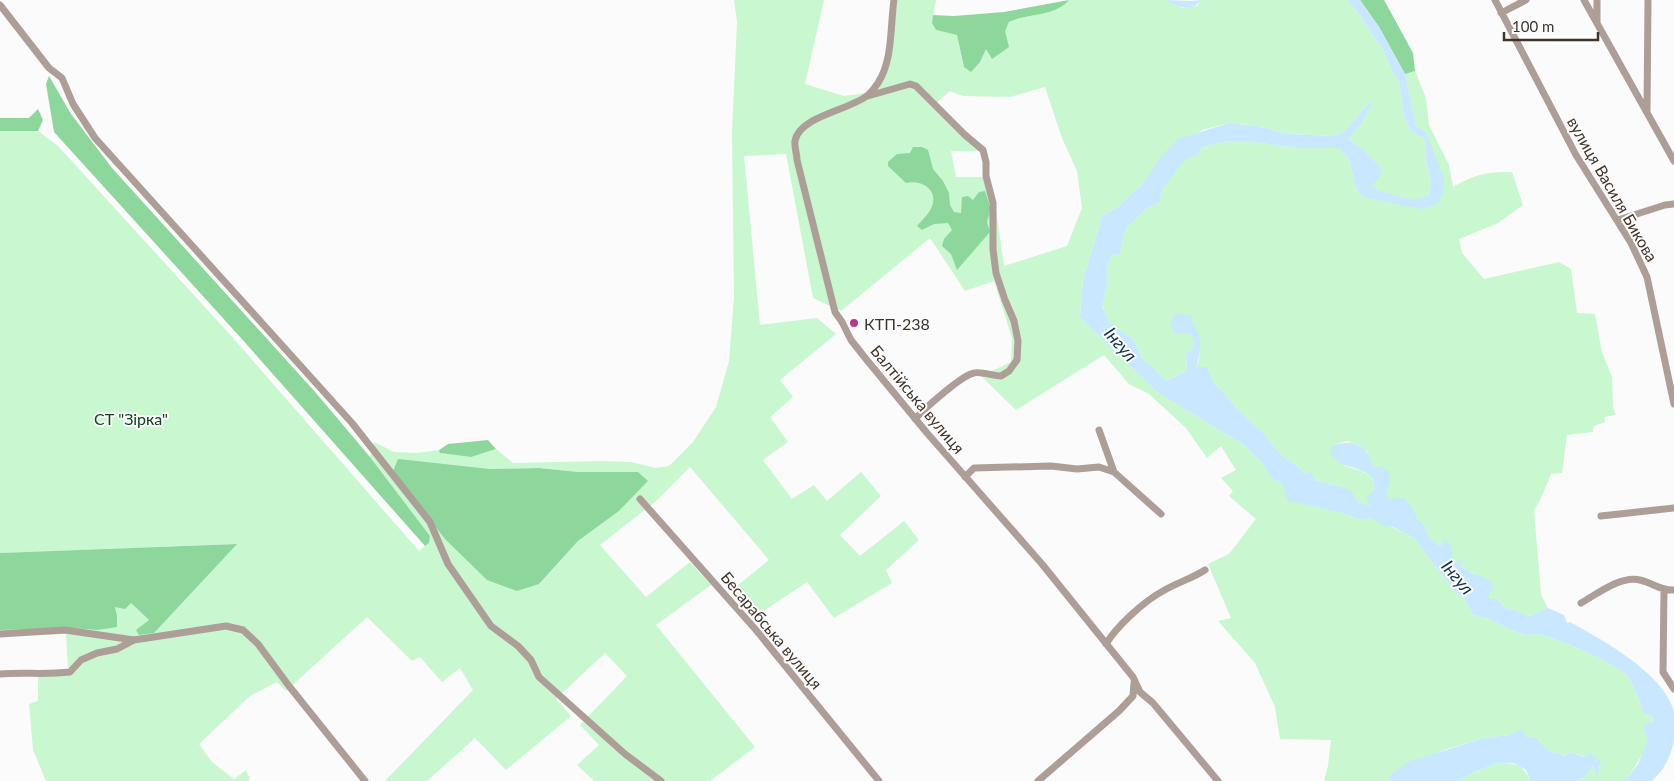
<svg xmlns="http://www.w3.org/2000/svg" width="1674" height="781" font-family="Lato,sans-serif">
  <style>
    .green { fill: #c8f7d0; fill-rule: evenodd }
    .forest { fill: #8ed79c }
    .water { fill: #c9e7fe }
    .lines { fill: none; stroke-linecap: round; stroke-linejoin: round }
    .minor { stroke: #ae9e98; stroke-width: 7 }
    .poi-dot { fill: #b63989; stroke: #fbfbfb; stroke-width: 2 }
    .labels { text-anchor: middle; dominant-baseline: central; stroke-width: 4; stroke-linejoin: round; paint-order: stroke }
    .street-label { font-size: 16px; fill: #40342a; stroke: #fbfbfb }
    .poi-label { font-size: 16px; fill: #40342a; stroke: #fbfbfb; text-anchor: start }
    .park-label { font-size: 16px; fill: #0a421d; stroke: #fbfbfb }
    .water-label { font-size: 18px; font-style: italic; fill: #0f3349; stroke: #fbfbfb }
  </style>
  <rect width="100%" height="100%" fill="#fbfbfb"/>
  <path class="green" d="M734 0H824L805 84 844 96 874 92 883 78 898 0H936L932 23 936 30 957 35 964 67 980 62 986 48 1005 31 1009 22C1028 13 1055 17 1069 0H1166L1183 8 1197 6 1201 0H1347L1355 9 1384 52 1393 73 1399 81 1404 117 1412 132 1426 140 1425 159 1431 182 1428 196 1413 201 1377 190 1371 186 1383 170 1365 151 1348 139 1362 123 1372 102 1367 105 1344 132 1333 136 1289 134 1257 126 1229 123 1202 130 1159 159 1141 186 1132 193 1119 206 1102 216 1083 280 1080 317 1157 392 1244 445 1264 465 1271 478 1339 512 1362 520 1369 518 1376 520 1383 526H1390L1414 538 1455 592 1464 598 1473 615C1491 617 1505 629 1523 634 1527 636 1533 634 1538 634 1554 637 1615 663 1625 674 1635 685 1639 700 1643 713L1652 716C1656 736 1636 766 1625 781H1576L1583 778 1594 766 1596 778 1601 762 1570 752 1565 756 1544 749 1537 738 1525 736 1522 730 1509 735 1484 738 1444 750 1391 775 1387 781H1324L1328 766 1331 740 1280 739 1275 707 1255 663 1218 621 1231 618 1208 564 1229 554 1256 519 1229 496 1233 491 1221 478 1236 470 1221 446 1207 458 1186 428 1149 394 1129 384 1104 355 1016 410 981 376 1011 362 1012 338 994 281 965 291 930 238 841 311 813 298 786 154 744 156 760 325 817 318 836 334 780 380 793 397 770 417 788 442 763 460 792 499 814 485 827 501 861 472 881 496 840 535 860 556 904 521 919 540 886 570 892 583 834 618 807 582 756 616 732 590 769 560 690 467 655 502 600 545 646 597 690 562 711 585 656 625 755 747 710 781H594L577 765 599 745 580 725 627 676 605 653 556 699 571 716 506 770 475 738 427 781H385L473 690 460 668 442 682 420 657 412 661 367 617 286 691 277 682 250 696 199 744 212 762 234 779 246 770 250 779 248 781H46L33 750 29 704 38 701V671L68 669 66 634 0 636V630L71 628 97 630 114 607 131 603 149 620 139 635 236 544 0 553V131H38L58 146 234 339 419 551 429 543 430 536 370 457 374 442 394 452 417 453 439 450 441 453 471 457 496 449 513 463 602 461 631 462 656 468 669 466 693 442 716 407 729 361 734 297 732 132 737 22ZM1045 87 1062 138 1077 171 1082 208 1067 246 1004 266 995 202 988 177H956L951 151H987L936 103 950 91 963 96 1010 97ZM539 468 578 472H638L647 482 619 511 578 541 539 584 490 469Z
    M1415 71 1426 98 1429 125 1449 165 1453 187C1476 174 1486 172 1512 172L1523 205 1498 223 1459 239 1462 253 1484 279 1559 262 1571 269 1577 313 1595 314 1602 352 1612 377 1613 407 1616 415 1604 417 1605 422 1594 426 1593 432 1567 435 1562 473 1551 474 1541 498 1534 510 1541 595 1548 608 1529 616 1513 609 1508 610 1502 604 1489 599V592L1481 576 1471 573 1470 570 1459 567 1463 561 1453 563 1443 540 1442 545 1439 546 1431 539 1422 522H1418L1415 511 1389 500 1386 493 1390 484 1370 462 1368 453 1359 445 1347 441 1333 445 1345 466 1362 471 1373 478 1375 490 1371 506 1358 502 1352 493 1343 487 1314 480 1305 474 1301 469 1281 455 1263 433 1235 407 1222 390 1215 385 1207 367H1196L1199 360 1200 337 1192 324 1184 333 1193 335V349L1186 354 1187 371 1166 381 1151 365 1144 362 1133 339 1110 323 1102 305 1108 281 1107 267 1112 254 1119 255 1126 228 1146 209 1160 202 1162 190 1185 158 1196 156 1203 147 1227 141H1246L1299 148H1339L1349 159 1356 189 1363 197 1437 204 1426 132 1416 126 1405 74Z
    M1495 763C1514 763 1522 763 1531 781H1457Z"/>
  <path class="forest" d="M1069 0C1055 17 1028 13 1009 22L1005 31 1009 47 992 59 986 49 980 62 971 72 964 67 957 35 936 30 932 23 933 15 954 16 1004 12Z
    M1360 0H1384L1413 53 1415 71 1405 74 1379 27Z
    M49 76 71 114 112 168 316 393 370 457 430 536 429 543 425 546 241 338 54 132 46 84Z
    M38 109 43 120 38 131H0V118H29Z
    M913 147H922L928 150 933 169 943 181 949 193 950 205 954 212 961 213 962 197 968 196 973 200 979 192 985 191 991 209 987 222 990 232 957 270 951 254 942 246 944 239 952 230 948 223 934 224 922 230 917 226C923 219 931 212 933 203 936 187 919 180 906 183L888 166V162L897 154 910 153Z
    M488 440 496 449 471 457 440 453 439 450 448 444Z
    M398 459 490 469 539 468 578 472H638L648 481 619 511 578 541 539 584 517 591 487 580 445 539 393 471Z
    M237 544 154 633 139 635 136 630 149 620 131 603 125 609 115 607 117 616V627L97 630 71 628 0 630V553Z"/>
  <path class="water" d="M1166 0 1191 1 1201 0C1192 13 1178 7 1166 0Z
    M1347 0H1360L1379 27 1405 74 1416 126 1426 132 1444 179 1443 194 1437 204 1422 209 1363 197 1356 189 1349 159 1339 148H1299L1246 141H1227L1203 147 1196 156 1185 159 1162 190 1160 202 1146 209 1126 228 1119 255 1112 254 1107 267 1108 280 1102 306 1110 323 1133 339 1144 362 1151 365 1166 381 1187 371 1186 354 1193 349V335L1184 333 1175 334 1171 324 1174 314 1191 315C1192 328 1198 329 1200 338 1201 346 1199 359 1196 367H1207L1215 385 1222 390 1235 407 1263 433 1281 455 1301 469 1305 474 1311 472 1314 480 1343 487 1352 492 1358 502 1371 506 1366 498 1375 490 1373 478C1370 476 1366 472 1362 471 1348 464 1339 468 1330 452L1333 445C1345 442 1359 440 1367 453 1371 458 1369 461 1375 467H1381L1390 472V484L1386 493 1389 499 1404 498 1415 511 1418 521 1422 522 1431 539 1439 546 1442 545 1443 539 1451 546 1453 563 1463 560 1460 567 1470 570 1471 573 1481 576 1492 583 1493 589 1489 592V599H1496L1508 610 1513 609 1529 616 1548 608 1564 615 1567 623 1570 622C1603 640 1663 673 1674 711 1674 717 1674 727 1674 734 1674 752 1665 769 1652 781H1625L1638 764 1648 740 1643 725 1653 722 1652 716 1643 713C1639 700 1635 685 1625 674 1615 663 1554 637 1538 634 1533 634 1527 636 1523 634 1505 629 1491 617 1473 615L1464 598 1455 592 1414 538 1391 526H1383L1375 520 1369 518 1362 520 1339 512 1287 500 1283 484 1271 478 1264 465 1244 445 1157 392 1080 317 1083 280 1102 216 1119 206 1132 193 1141 186 1159 159 1178 139 1229 123 1257 126 1289 134 1333 136 1344 132 1367 105 1373 101 1362 123 1348 139 1365 151 1383 170 1377 180 1371 186 1377 190 1413 200 1428 196 1431 182 1425 158 1426 140 1412 132 1404 117 1399 81 1393 73 1384 52 1355 9Z
    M1523 729 1525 736 1537 738C1546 752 1550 751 1565 756L1570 752 1584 757 1591 753 1601 762 1596 779 1594 766 1583 778 1576 781H1531L1526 770 1513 763H1495L1457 781H1387L1391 775 1408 762 1484 738 1509 735Z"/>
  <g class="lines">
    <path class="minor" d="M894 0C890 27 893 60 878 83 875 87 872 92 868 95 851 110 799 116 795 141 794 146 797 154 797 160L835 312 842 322 851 340 866 359 927 433 1042 564 1133 677 1140 692 1153 703 1218 781
      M1495 0 1576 155 1631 243 1647 277 1674 404
      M1584 0 1674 161
      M0 5 49 68 62 78 73 104 95 138 352 423 430 522 448 564 491 626 518 646 531 660 539 677 625 754 661 781
      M1501 13 1526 0
      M1597 22V0
      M868 96 910 84 916 86 965 135 983 150 986 162V176L993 203V249L996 273 1005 300 1014 321 1018 341 1017 360 1009 371 1001 376C994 376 980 371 974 373 962 375 924 409 915 419
      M1647 111 1648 0
      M1618 220 1665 205 1674 204
      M1099 430 1114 472 1161 514
      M965 477 974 468 1051 466 1077 469 1099 467 1114 472
      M640 499 756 630 879 781
      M1601 516 1674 508
      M1664 590 1663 672 1674 689
      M1581 603C1597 594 1621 575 1640 580 1653 583 1661 591 1674 590
      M0 634 65 630 134 640 226 626 243 630 258 644 289 686 365 781
      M1106 644C1116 627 1144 601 1163 591 1176 583 1191 579 1205 570
      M0 674C23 672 46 675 70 672L81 660 97 653 117 649 134 640
      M1038 781 1119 711 1133 696 1134 683"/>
  </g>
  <circle class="poi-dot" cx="854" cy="323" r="5"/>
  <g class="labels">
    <g class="street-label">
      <text transform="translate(1613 189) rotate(60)">вулиця Василя Бикова</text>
      <text transform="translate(918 399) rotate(50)">Балтійська вулиця</text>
      <text transform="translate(772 630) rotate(50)">Бесарабська вулиця</text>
    </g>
    <g class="poi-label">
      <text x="864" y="323">КТП-238</text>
    </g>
    <g class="park-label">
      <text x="131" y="418">СТ "Зірка"</text>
    </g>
    <g class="water-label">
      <text transform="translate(1121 344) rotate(49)">Інгул</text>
      <text transform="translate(1458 577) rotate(50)">Інгул</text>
    </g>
  </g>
  <path d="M1504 32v8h94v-8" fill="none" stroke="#40342a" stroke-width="2.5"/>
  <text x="1512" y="32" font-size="15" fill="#40342a" stroke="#fbfbfb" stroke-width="4" paint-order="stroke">100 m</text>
</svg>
